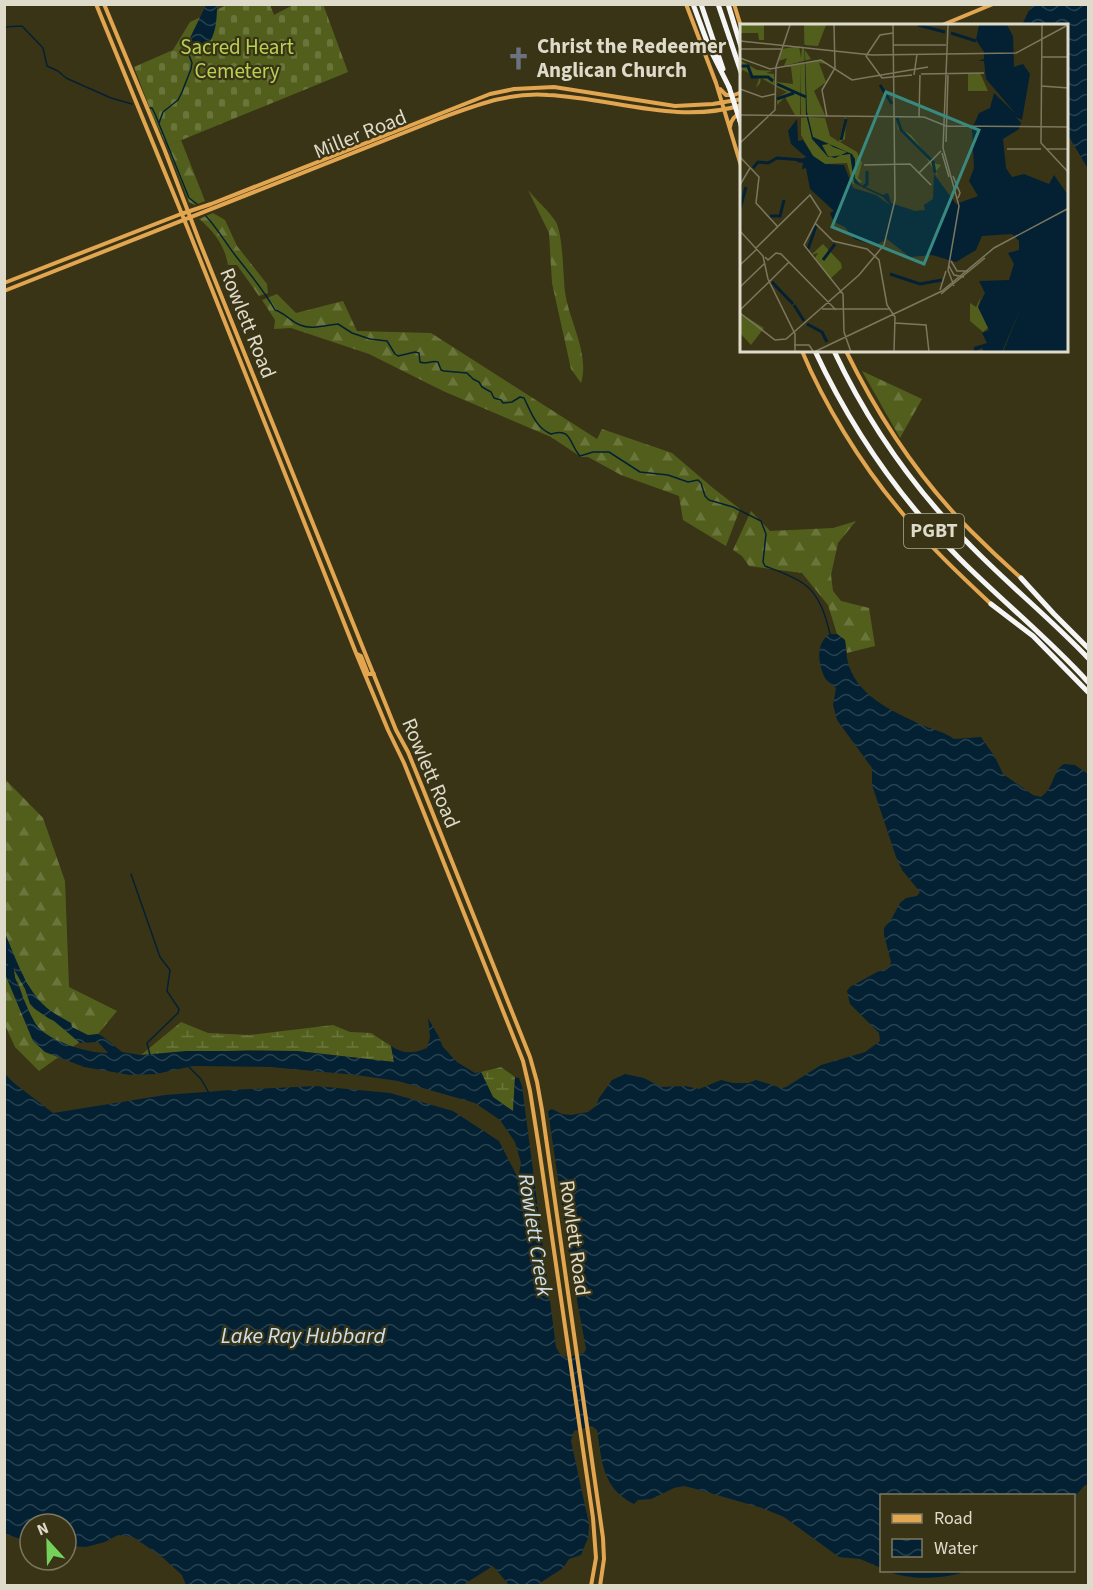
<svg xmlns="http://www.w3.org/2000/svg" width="1093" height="1590" font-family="'Source Sans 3',sans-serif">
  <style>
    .forest { fill: url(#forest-firs) }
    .wetland { fill: url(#wetland-marsh) }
    .cemetery { fill: url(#cemetery-stones) }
    .water { fill: url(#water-waves); fill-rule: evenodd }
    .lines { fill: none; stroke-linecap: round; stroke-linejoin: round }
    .stream { stroke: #032133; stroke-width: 1.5 }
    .river { stroke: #032133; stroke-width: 5 }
    .secondary { stroke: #e2a550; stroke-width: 4 }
    .highway { stroke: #f5f5f5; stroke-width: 5 }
    .highway-bridge { stroke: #f5f5f5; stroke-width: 5 }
    .labels { text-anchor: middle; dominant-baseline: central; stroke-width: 4.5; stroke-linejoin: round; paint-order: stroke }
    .shield { fill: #3a3417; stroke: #ada994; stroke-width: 1.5 }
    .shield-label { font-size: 20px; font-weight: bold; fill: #dedbca }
    .poi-label { font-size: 21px; font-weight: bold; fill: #dedbca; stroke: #3a3417; text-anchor: start }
    .park-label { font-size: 21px; fill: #b8d152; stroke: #3a3417 }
    .street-label { font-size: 21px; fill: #dedbca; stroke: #3a3417 }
    .water-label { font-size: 22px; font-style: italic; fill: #cbe0ef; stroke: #3a3417 }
    .inset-river { fill: none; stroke: #032133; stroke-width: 3 }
    .inset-road { fill: none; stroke: #7c775f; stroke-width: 1.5 }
    .view { fill: #388a80; fill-opacity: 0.15; stroke: #388a80; stroke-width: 3 }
    .inset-edge { fill: none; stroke: #dedbca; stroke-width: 3 }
  </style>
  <defs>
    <pattern id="forest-firs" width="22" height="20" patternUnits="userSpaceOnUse" patternTransform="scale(1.5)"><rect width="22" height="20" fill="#525f1c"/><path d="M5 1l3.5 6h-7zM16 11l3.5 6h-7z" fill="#6a753c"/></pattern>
    <pattern id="wetland-marsh" width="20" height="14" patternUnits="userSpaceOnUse" patternTransform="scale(1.5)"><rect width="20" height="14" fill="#525f1c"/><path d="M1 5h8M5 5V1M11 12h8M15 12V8" fill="none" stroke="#6a753c"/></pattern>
    <pattern id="cemetery-stones" width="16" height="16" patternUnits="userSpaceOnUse" patternTransform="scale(1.5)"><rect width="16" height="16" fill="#525f1c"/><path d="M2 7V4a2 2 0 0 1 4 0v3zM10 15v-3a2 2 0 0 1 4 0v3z" fill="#6a753c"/></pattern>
    <pattern id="water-waves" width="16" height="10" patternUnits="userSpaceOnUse" patternTransform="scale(1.5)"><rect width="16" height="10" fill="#032133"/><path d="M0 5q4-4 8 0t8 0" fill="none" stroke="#27414f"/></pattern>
  </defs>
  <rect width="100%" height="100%" fill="#3a3417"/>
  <path class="forest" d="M181 140 205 201 195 205 189 202 167 146Z
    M528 190C536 200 550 212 556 222 563 235 563 275 565 292 569 321 590 354 581 383L571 369 552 283 549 233Z
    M213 213 225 220 237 246 267 284 268 293 259 296 237 265H228C225 246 214 231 199 219Z
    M277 294 296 313 343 301 357 331 431 333 597 439 602 429 672 453 713 488 740 509 726 546 683 520 679 496 621 475 588 457H581L551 437 443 391 369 354 291 328 274 329 275 320 262 300Z
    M862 371 922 399 900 438Z
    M751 511 770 531 833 528 856 521 838 543 831 575 833 591 841 601 869 608 875 646 847 653 845 640 837 634 828 605 802 573 749 566 742 556 733 550Z
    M5 779 43 818 65 881 69 987 117 1011 98 1034 88 1036 39 1071 15 1047 5 1025Z"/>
  <path class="wetland" d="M181 1022 208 1033 249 1035 333 1025 350 1032 371 1033 391 1046 394 1062 297 1051 249 1050 141 1055Z
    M501 1067 515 1077 513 1112 493 1097 481 1072Z"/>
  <path class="cemetery" d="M323 4 348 72 167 146 152 114 134 67 173 50 190 22 227 5H270L274 15 293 5Z"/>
  <path class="water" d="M1035 4 1088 5V169L1068 135V26L1022 25 1029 10Z
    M206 5H217C217 20 216 34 207 47L189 46 187 44Z
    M830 634H837L845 640C846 646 846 652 847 658 854 696 893 711 924 726 935 730 944 732 954 739L981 737 995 757 1003 774 1033 795 1041 797C1055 787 1052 771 1064 764L1075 765 1088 774V1484L1084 1486 1074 1498V1496H882L881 1568 860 1559 839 1557 784 1517 762 1508 696 1489 684 1486 674 1488 651 1499 638 1500 634 1504C602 1488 602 1462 597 1430L592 1426 574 1431 571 1441 589 1524 588 1538 581 1555 569 1559 563 1568 537 1585H509L493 1566 463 1585H186L182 1575 161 1556 133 1537 118 1535 105 1542 86 1547 66 1546V1524H30V1542L5 1534V1074L14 1083 53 1113 165 1095 231 1090 316 1086 390 1093 453 1111 499 1141 518 1178 521 1163 515 1142 500 1120 475 1103 398 1081 356 1075 270 1067 193 1066 156 1074 130 1075 84 1067 45 1052 33 1041 5 974 4 931C15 956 25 989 47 1008 54 1014 63 1018 71 1023L72 1027 88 1035 98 1034 102 1036 122 1052 141 1055 186 1051H297L394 1062 391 1046C403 1054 413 1054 427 1048L430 1037 428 1018 439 1037 443 1047 457 1062 475 1073 481 1072 493 1097 513 1111 515 1077 519 1078 522 1086 556 1347C563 1362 570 1356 584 1353L586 1349 571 1268 548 1111 552 1109 562 1114 571 1115 588 1112 596 1106 599 1098 612 1080 625 1074 644 1078 661 1087 685 1086 699 1089 721 1080 733 1083H748L756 1080 782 1088 786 1087 821 1065 865 1052 880 1041 879 1033 850 1004 847 991 850 987 877 972 887 969 889 967 891 962 884 935V928L892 918 900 903 906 898 917 896 920 892 902 870 896 857 872 785V768L837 720 833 705 836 688C833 685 827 682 825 678 818 664 815 643 830 634ZM11 964 25 989 30 1004 35 1009 48 1018 54 1021 80 1043 98 1042 108 1053C87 1053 52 1042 38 1027 33 1021 28 1009 25 1002 20 991 19 980 10 973Z
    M887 1571H968C944 1579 911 1581 887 1571Z"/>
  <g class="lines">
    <path class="stream" d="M4 27 22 26 43 48 47 66 58 71 66 78 111 98 132 104
      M150 108H152L155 114 189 198 197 204
      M159 123 163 112 178 100 182 92 191 69 192 63 189 55
      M206 216C217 228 225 242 235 255 249 273 264 290 275 310 285 313 290 321 300 325 311 330 327 325 338 324L352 333 370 339 387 341 395 354 398 356 415 352 419 353 420 362C426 365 432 360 438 362L441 370 444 371 467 373 473 379 479 382 482 387 491 392 494 398 501 400 503 403 512 402 520 397 524 398C531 412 536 428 551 434 572 427 569 444 580 456L593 452H609L640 472 668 475 688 482 698 480 701 483 705 496 709 500 733 507 761 521 766 534 763 562 765 566C778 571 793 576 804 584 820 595 826 617 830 634
      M131 874 160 957 170 970 167 991 179 1009 178 1013 147 1043 150 1055
      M189 1067 201 1079 209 1093"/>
    <path class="river" d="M4 947 10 960 13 980"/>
    <path class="secondary" d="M96 4 188 229 356 653 388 730 404 763 523 1061 530 1091 539 1148 593 1518 596 1558 591 1586
      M104 4 165 151 200 243 396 730 408 752 423 789 530 1057 537 1082 542 1110 603 1538 604 1559 600 1586
      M686 4 716 83 742 169
      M734 4 742 30
      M940 26 993 4
      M720 89 726 95H734L742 92
      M730 127C731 119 735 115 742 112
      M4 283 181 214 211 204 490 94 514 89 554 87 675 106 713 104 742 99
      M4 291 441 118C477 105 509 92 548 95 613 98 677 125 742 105
      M802 351C824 404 861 464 898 508 926 543 959 574 991 604
      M846 351C878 416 920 480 971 531 987 547 1004 563 1021 578
      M357 654 361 656 368 674H374"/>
    <path class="highway" d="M693 4 709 47 729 87
      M701 4 723 69
      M718 4 742 75
      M728 4 742 50
      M740 121 742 129
      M815 351C851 428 900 499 960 559 1002 601 1048 638 1088 682
      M834 351C867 421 912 486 966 541 1005 582 1049 617 1088 658
      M1021 578 1054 614 1088 648
      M991 604 1033 636 1088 692"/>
    <path class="highway-bridge" d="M729 87 740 121"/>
  </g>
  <defs>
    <symbol id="church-bare" viewBox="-9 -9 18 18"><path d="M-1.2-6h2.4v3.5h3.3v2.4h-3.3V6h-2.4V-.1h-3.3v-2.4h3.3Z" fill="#6b7280" stroke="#3a3417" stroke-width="2.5" paint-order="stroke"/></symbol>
  </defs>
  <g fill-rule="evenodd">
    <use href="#church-bare" x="502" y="42" width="33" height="33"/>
  </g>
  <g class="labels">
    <rect class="shield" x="904" y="514" width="60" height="34" rx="4.5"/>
    <g class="shield-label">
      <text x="934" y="531">PGBT</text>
    </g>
    <g class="poi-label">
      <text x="537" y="46">Christ the Redeemer<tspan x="537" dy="24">Anglican Church</tspan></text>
    </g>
    <g class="park-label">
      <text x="237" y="47">Sacred Heart<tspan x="237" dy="24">Cemetery</tspan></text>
    </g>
    <g class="street-label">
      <text transform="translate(360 134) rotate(-22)">Miller Road</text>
      <text transform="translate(248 323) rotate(68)">Rowlett Road</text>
      <text transform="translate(431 773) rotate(67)">Rowlett Road</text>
      <text transform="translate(575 1238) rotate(82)">Rowlett Road</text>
    </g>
    <g class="water-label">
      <text transform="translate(535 1235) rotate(81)">Rowlett Creek</text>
      <text x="303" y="1336">Lake Ray Hubbard</text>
    </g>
  </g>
  <g transform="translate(740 24)">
    <rect width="328" height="328" fill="#3a3417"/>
    <path d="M59 22 61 34 62 22 71 35 44 42 47 34 39 37 42 25ZM0 36 17 46 32 47 26 49 34 50 35 62 21 54 20 59 16 64 19 55 3 46 0 49ZM77 36 84 38 88 40 79 39 86 58 74 67 85 91H61V40ZM61 39 60 91H55L45 73 37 81V74L47 68 36 63 37 58 53 60 51 43H46ZM69 93 85 94 90 112 99 118 105 93 106 94 105 115 100 118 117 128 122 139 118 154 122 158 113 160 107 139 85 140 73 132 61 111V94ZM156 94 161 105 171 111 193 139 201 141 196 147 198 153 186 133 158 105Z" fill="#525f1c"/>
    <path d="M0 1H24V16H19L18 9H0ZM64 1H86L78 22 64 21ZM228 49H240L248 67H228ZM83 220 101 239 102 244 90 255 75 234 78 229 71 231ZM241 273 238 283 249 303 243 308 230 297V279L236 283ZM0 289 24 304 11 321 0 309Z" fill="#525f1c"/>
    <path d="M64 1 67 88 73 113 112 130 115 135V154L121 161 143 171 148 169 151 179 175 187 185 186 184 181 193 175 194 150 216 180 238 172 229 157 234 144 232 105 239 89 250 84 254 69 275 89 246 55 244 37H238L244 35V28L236 16 239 1H267L273 12 274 43 283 40 290 50 282 96 276 93 281 99 279 105 263 115 266 144 272 153 284 150 309 160 314 151 328 171V328H263L281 283 262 328H244L242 324 234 328V323L247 319 242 309 249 306 238 283 245 269 239 257 269 256 274 240 268 229 279 226V217L272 210 242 212 236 226 216 238 192 231 170 233 147 215 136 221 127 219 114 215 105 203 94 198 90 189 94 187 70 165 66 144 62 145 63 139 56 138 66 133 51 120 48 107 57 95 58 117 63 116 73 132 85 140 104 141 113 164 136 171 151 182 143 173 114 159 110 130 88 133 72 115 66 90ZM89 120 93 123 107 128 95 134 88 132 82 121Z" fill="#032133" fill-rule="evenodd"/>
    <path class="inset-river" d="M178 1 205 8M211 9 236 17M0 42H8L12 53H28L33 57M37 60 66 73M140 61 152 80M37 75 54 69M157 94 161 106 193 138 195 149M101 116 106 95M13 144 18 138 28 139 37 134 63 136M123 163 127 160V147M0 185 6 163M30 192H40L44 176M68 225 76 202M83 236 95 220M150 250 180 260 202 256M32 258 53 280M54 281 64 297M67 300 82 308 87 318"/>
    <path class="inset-road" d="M208 1 203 124 219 182 208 246 214 262M302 1 301 119 329 149M153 9 140 11 126 32 142 54 172 51M0 17 132 31 276 29 328 1M154 21H206M0 25H41M301 33H329M0 34 30 45 81 36 112 56 188 43M181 50 244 49M174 51 177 30M301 62 329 64M0 65 22 73 35 70M0 91 184 93 206 102 329 103M87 93 82 66 95 44 94 1M179 93 180 51M206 118 208 51M0 119 35 86 36 43 50 1M267 125H301M307 125H329M202 129 209 153M0 133 19 153 16 179 38 203M124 141 170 140 191 161M179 149 201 127M213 152 220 169 218 174M0 161 10 144M75 199 93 217 127 225 139 236 147 281 155 293 154 328M0 207 23 232 28 255 55 310V328M16 224 70 171 81 188 64 221 103 270 104 308 111 328M25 233 28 236 36 229 41 230 96 286M211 237 217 247H228M0 241 17 225M209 242 214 251 224 253M29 258 49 238M0 263 25 239M200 266 206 247M201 270 245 234M82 285H150M0 286 29 258M0 289 35 316 46 315 119 251 144 221 155 176 153 1M155 299 186 301 189 328M54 321H69L73 327M74 328 202 267 254 224 329 184"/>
    <path class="view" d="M146 68 239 106 184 240 92 203Z"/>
    <rect width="328" height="328" class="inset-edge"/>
  </g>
  <rect width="1093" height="1590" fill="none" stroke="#dedbca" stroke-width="12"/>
  <rect x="880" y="1494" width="195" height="78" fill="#3a3417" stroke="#7c775f" stroke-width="1.5"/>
  <rect x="892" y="1514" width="30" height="9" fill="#e2a550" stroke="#7c775f" stroke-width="1.5"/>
  <text x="934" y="1524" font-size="18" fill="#dedbca">Road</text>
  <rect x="892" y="1539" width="30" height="18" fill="url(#water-waves)" stroke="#7c775f" stroke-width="1.5"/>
  <text x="934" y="1554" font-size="18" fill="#dedbca">Water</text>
  <g transform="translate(48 1542) rotate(338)"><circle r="28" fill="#3a3417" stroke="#7c775f" stroke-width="1.5"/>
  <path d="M0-4.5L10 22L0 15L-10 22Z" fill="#74d25b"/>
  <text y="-9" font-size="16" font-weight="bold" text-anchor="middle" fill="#dedbca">N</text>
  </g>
</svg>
